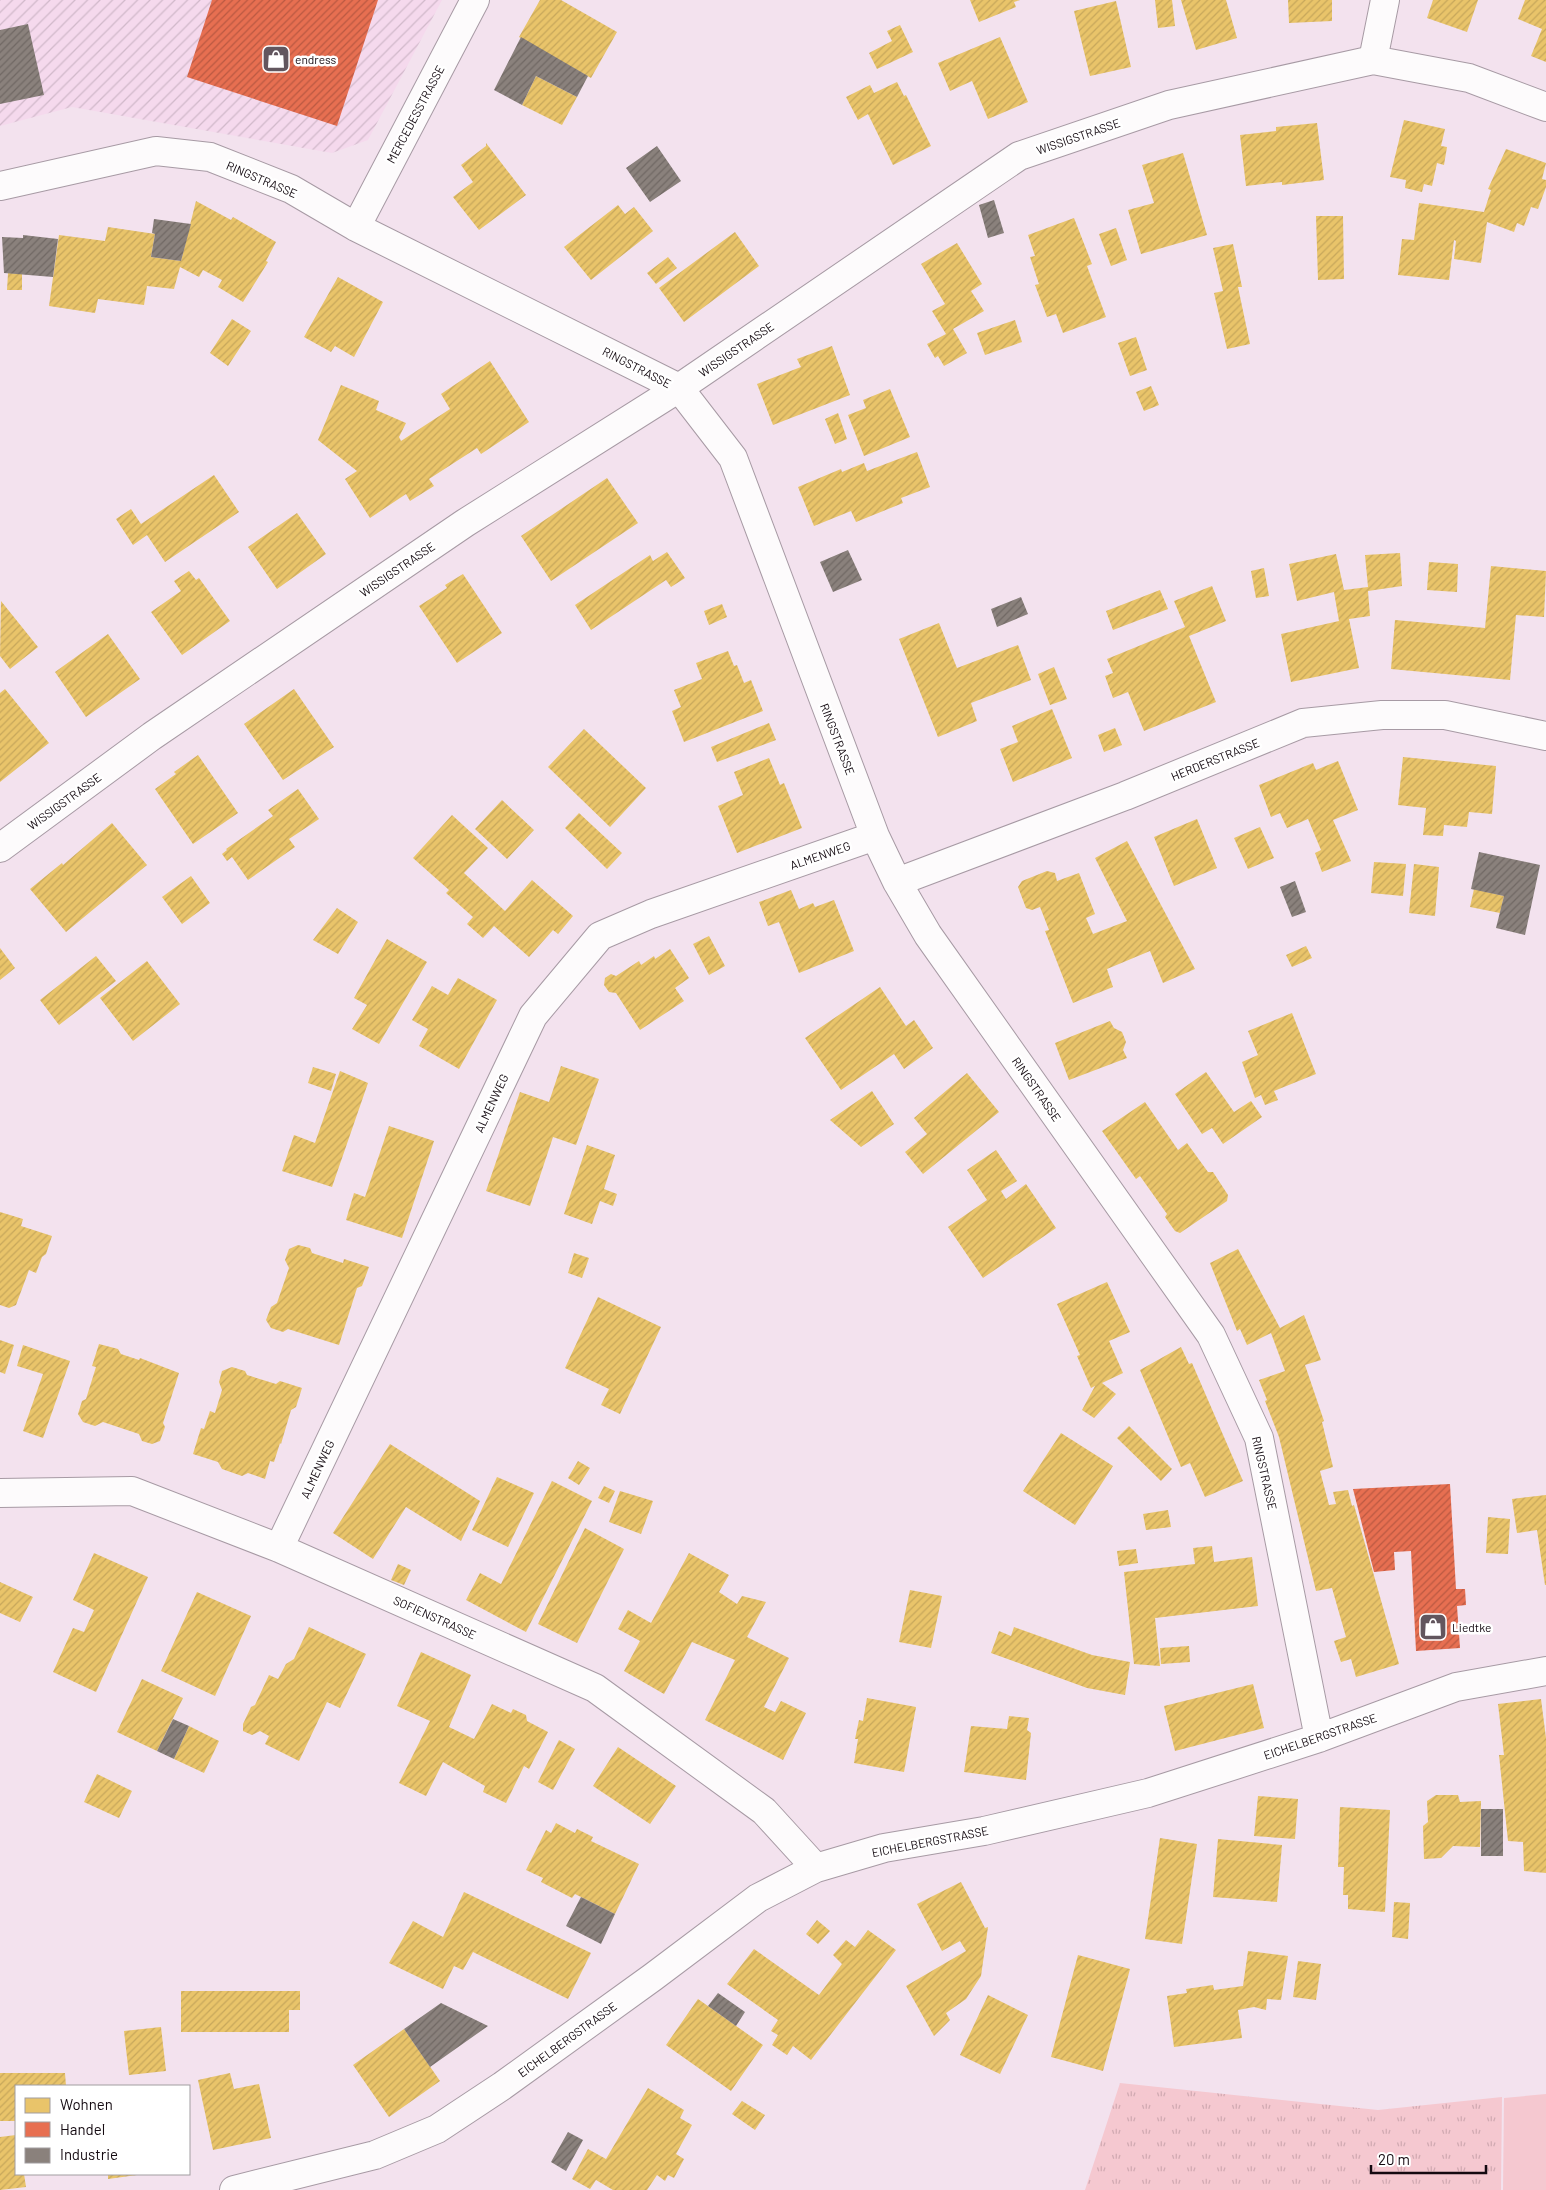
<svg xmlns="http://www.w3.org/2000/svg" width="1546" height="2190" font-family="Barlow,sans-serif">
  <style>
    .industrial { fill: url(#industrial-furrows) }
    .grass { fill: url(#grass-tufts) }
    .garden { fill: #f5c8d0 }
    .homes { fill: url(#homes-hatch) }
    .shops { fill: url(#shops-hatch) }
    .industry { fill: url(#industry-hatch) }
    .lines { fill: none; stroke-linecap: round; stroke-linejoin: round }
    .street-casing { stroke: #a79aa4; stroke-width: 30 }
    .street { stroke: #fdfbfc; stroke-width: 28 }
    .labels { text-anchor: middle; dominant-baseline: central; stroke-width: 5; stroke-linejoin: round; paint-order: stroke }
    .poi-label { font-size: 12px; fill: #140a11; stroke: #fff; text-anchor: start }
    .street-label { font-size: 12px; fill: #140a11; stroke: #fff }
  </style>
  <defs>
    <pattern id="industrial-furrows" width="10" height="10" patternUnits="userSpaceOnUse" patternTransform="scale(1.25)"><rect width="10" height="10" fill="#f5d9ed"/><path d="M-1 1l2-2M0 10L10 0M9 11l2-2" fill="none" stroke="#d1b9ca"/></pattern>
    <pattern id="grass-tufts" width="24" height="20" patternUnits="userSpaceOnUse" patternTransform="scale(1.25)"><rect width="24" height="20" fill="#f5c8d0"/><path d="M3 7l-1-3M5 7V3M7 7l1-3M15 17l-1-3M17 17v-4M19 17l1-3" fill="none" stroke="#d1aab2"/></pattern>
    <pattern id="homes-hatch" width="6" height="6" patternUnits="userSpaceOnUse" patternTransform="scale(1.25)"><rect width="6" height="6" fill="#e9c46a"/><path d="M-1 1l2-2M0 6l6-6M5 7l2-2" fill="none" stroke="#c7a75b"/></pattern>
    <pattern id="shops-hatch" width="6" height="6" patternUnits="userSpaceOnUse" patternTransform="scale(1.25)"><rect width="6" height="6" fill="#e76f51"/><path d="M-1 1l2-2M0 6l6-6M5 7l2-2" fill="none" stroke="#ba5942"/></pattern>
    <pattern id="industry-hatch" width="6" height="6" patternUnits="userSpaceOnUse" patternTransform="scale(1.25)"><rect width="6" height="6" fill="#8a817c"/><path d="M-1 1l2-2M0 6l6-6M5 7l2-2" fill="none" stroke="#706864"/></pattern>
  </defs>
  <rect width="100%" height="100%" fill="#f3e2ee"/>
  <path class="industrial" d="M0 0H442L368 140 332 153 72 107 0 126Z"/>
  <path class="grass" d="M1120 2083 1378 2110 1502 2097 1501 2190H1085Z"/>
  <path class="garden" d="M1546 2094V2190H1503L1504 2098Z"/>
  <path class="homes" d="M540 0H561L617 32 591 78 519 37Z
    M970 0H1020L1014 2 1016 7 979 22Z
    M1155 0H1172L1175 26 1158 28Z
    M1181 0H1226L1237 38 1196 50Z
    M1288 0H1332V21L1289 23Z
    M1433 0H1478L1467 32 1427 18Z
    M1525 0H1546V62L1531 56 1542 29 1518 19Z
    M1116 1 1131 67 1090 76 1074 11Z
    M900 25 913 52 877 69 869 53 892 41 887 31Z
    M1000 37 1028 102 988 119 972 81 950 91 938 63Z
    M536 76 577 97 562 125 522 105Z
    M897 82 904 96 906 95 931 146 893 165 868 114 858 120 846 97 870 85 874 93Z
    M1404 120 1445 129 1441 146 1447 147 1444 165 1437 163 1432 186 1424 184 1422 192 1405 188 1406 180 1390 177Z
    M1317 123 1324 180 1282 185V182L1246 186 1240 135 1276 131V127Z
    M486 143 526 195 479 230 453 197 473 182 461 165 486 146Z
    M1506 149 1546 163 1542 179 1546 180V187L1538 209 1531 207 1524 226 1517 223 1514 232 1487 222 1481 263 1454 259 1456 241 1454 240 1449 280 1398 275 1402 239 1414 240 1419 203 1484 212 1491 190 1488 189Z
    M1183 153 1207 235 1141 254 1128 210 1154 203 1142 165Z
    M196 201 231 220 233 217 276 242 266 261 268 262 243 302 218 287 222 280 203 270 199 277 180 267 174 289 147 286 144 305 98 299 95 313 49 306 59 235 105 241 108 227 155 234 151 257 181 261Z
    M618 205 625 214 634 207 653 231 591 280 564 247Z
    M1316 216H1343L1344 279 1318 280Z
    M1074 218 1092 264 1087 266 1106 317 1063 333 1056 314 1047 317 1035 285 1039 284 1030 257 1035 256 1028 235Z
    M1116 228 1127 260 1111 266 1099 234Z
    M735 232 759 266 684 322 659 288Z
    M957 243 982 284 971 291 984 311 953 329 967 353 944 366 938 356 935 358 927 344 946 334 932 311 945 304 921 264Z
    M1233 244 1242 287H1238L1250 344 1227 349 1214 293 1223 291 1213 248Z
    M668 257 677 268 656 284 647 273Z
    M8 273 22 274V290H7Z
    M338 277 383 302 354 357 335 346 331 352 304 337Z
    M232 319 251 331 228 366 210 353Z
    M1015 320 1022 342 985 355 977 333Z
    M1136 337 1147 370 1130 376 1118 343Z
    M832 346 850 395 773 425 757 384 801 367 797 359Z
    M490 361 529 422 481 454 477 448 429 479 434 486 410 501 406 494 370 518 345 479 357 471 318 440 341 385 379 401 376 410 406 423 399 437 401 441 450 409 441 394Z
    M1151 386 1159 405 1144 411 1136 392Z
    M890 389 910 437 864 456 848 415 866 408 863 400Z
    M838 413 847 439 835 444 825 419Z
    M917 452 930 487 901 498 903 503 856 522 851 511 814 526 798 487 841 469 842 472 864 463 867 471Z
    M214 475 239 512 165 562 147 535 133 545 116 519 131 509 141 524Z
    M607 478 638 523 551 581 521 536Z
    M297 513 326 554 277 589 248 547Z
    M667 552 685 578 671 587 666 580 591 630 575 605 650 555 653 561Z
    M1400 553 1402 586 1368 591 1370 616 1349 619 1359 668 1291 682 1281 634 1339 621 1334 592 1297 601 1289 564 1336 554 1344 590 1368 587 1365 555Z
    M1429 562 1458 564 1457 592 1427 590Z
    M1491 566 1546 571 1544 617 1516 615 1510 680 1391 669 1395 620 1485 628Z
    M1264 568 1269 596 1256 598 1251 571Z
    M189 571 196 580 199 578 230 621 182 655 151 612 181 591 174 581Z
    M463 574 502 633 457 663 419 606 447 588 445 585Z
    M1212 586 1226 621 1189 636 1216 702 1144 731 1128 692 1113 698 1105 676 1113 673 1107 659 1185 627 1174 601Z
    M1160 590 1168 609 1113 630 1106 611Z
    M1 601 38 647 10 669 0 656Z
    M722 604 727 617 709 625 704 611Z
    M939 623 957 668 1018 645 1031 680 971 703 977 721 938 737 899 639Z
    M108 634 140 679 86 717 55 672Z
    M728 651 734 666 737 665 744 683 751 680 763 711 684 742 672 711 681 707 674 690 702 679 696 663Z
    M1054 667 1067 699 1050 705 1038 674Z
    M5 689 49 743 0 782V693Z
    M294 689 334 747 283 780 244 724Z
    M1052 709 1072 758 1013 782 1000 749 1018 742 1012 726Z
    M769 723 776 740 717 762 711 747Z
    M1115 728 1122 745 1104 752 1098 735Z
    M584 729 646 788 610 827 548 767Z
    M198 755 238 813 193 844 155 789 176 774 174 772Z
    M1403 757 1496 766 1492 814 1469 812 1467 827 1444 825 1443 836 1423 835 1426 808 1398 805Z
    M769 758 780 785 784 783 802 828 737 853 718 806 743 795 734 772Z
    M1338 761 1358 810 1333 820 1351 861 1322 872 1315 853 1321 850 1308 819 1287 828 1280 813 1271 817 1259 785 1313 763 1316 770Z
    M298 789 319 819 289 839 295 847 248 880 232 857 227 861 222 854 227 850 226 849 273 816 268 810Z
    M502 800 534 830 507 859 475 829Z
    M579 813 622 853 607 869 565 828Z
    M452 815 488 848 464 873 505 911 532 880 573 916 558 934 553 930 529 957 494 926 483 938 467 924 473 917 446 893 449 890 413 858Z
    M1197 819 1217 868 1174 886 1154 837Z
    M112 823 147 865 66 932 30 889 62 863 63 865Z
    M1260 827 1274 858 1248 869 1234 838Z
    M1127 841 1195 969 1163 983 1150 951 1107 969 1113 987 1073 1003 1045 931 1049 930 1040 907 1032 910 1026 908 1018 887 1022 881 1047 871 1055 873 1057 881 1079 873 1095 914 1086 918 1093 934 1127 921 1095 858Z
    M1374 862 1406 864 1403 896 1371 893Z
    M1414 864 1439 867 1435 916 1409 913Z
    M191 876 210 903 182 924 162 897Z
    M1474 889 1504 896 1500 913 1470 907Z
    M791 890 799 909 813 903 815 907 834 900 854 951 799 973 779 922 768 926 759 902Z
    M337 908 358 922 338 954 313 940Z
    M709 936 725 966 709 975 693 944Z
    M387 939 427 962 379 1044 352 1029 367 1005 354 998Z
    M1306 946 1312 958 1292 967 1286 955Z
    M0 948 15 968 0 980Z
    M670 949 689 978 675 988 684 1001 640 1030 616 993 609 992 604 985 605 978 611 974 616 976 639 961 641 965 654 956 655 959Z
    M96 956 116 981 59 1025 40 1000Z
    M147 961 180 1004 133 1041 100 998Z
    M458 978 497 1000 459 1069 419 1046 428 1029 412 1020 432 986 448 995Z
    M880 987 906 1026 914 1020 933 1048 904 1069 894 1054 841 1090 805 1038Z
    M1292 1013 1316 1074 1274 1091 1278 1100 1265 1105 1261 1095 1255 1098 1242 1062 1258 1055 1248 1031Z
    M1110 1021 1114 1028 1122 1032 1126 1042 1123 1050 1127 1058 1069 1080 1055 1043Z
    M561 1066 599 1079 576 1145 553 1137 530 1206 486 1191 520 1092 549 1102Z
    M313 1067 336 1074 331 1091 308 1083Z
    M340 1071 368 1083 332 1187 282 1171 294 1135 315 1143Z
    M1206 1072 1234 1112 1251 1101 1262 1117 1223 1144 1212 1128 1202 1134 1175 1094Z
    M967 1073 999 1112 923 1174 905 1152 927 1134 914 1118Z
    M872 1091 894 1124 861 1147 830 1120Z
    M1145 1102 1178 1150 1187 1143 1208 1172H1213L1228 1195 1227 1201 1180 1233 1175 1231 1165 1217 1167 1214 1140 1176 1136 1179 1102 1131Z
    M389 1126 434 1141 402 1238 346 1220 354 1193 365 1197Z
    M587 1145 615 1155 604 1189 617 1194 613 1206 600 1201 592 1224 564 1214Z
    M996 1150 1017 1181 1001 1191 1006 1199 1026 1184 1056 1228 983 1278 948 1227 987 1200 967 1170Z
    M0 1212 23 1219 21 1226 52 1236 46 1254 42 1257 36 1273 29 1270 16 1305 9 1308 0 1305Z
    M298 1245 310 1248 312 1253 343 1263 344 1259 369 1267 362 1286 357 1288 339 1345 288 1329 283 1332 271 1328 266 1320 271 1307 277 1303 289 1268 285 1260 289 1249Z
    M1238 1249 1280 1328 1304 1315 1312 1336 1321 1360 1305 1365 1324 1421 1322 1422 1333 1467 1320 1471 1329 1505 1336 1504 1333 1492 1348 1490 1352 1506 1354 1505 1399 1664 1356 1677 1351 1659 1341 1662 1334 1641 1346 1637 1332 1588 1316 1591 1279 1437 1265 1401 1267 1400 1259 1380 1285 1371 1271 1333 1247 1345 1240 1329 1237 1331 1210 1263Z
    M574 1253 589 1258 582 1278 568 1273Z
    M1107 1282 1130 1332 1109 1341 1123 1373 1102 1383 1116 1394 1094 1418 1082 1410 1095 1386 1091 1388 1077 1356 1080 1355 1057 1304Z
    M598 1297 661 1327 620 1414 601 1405 609 1389 565 1368Z
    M0 1340 14 1345 5 1374 0 1372Z
    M99 1344 118 1349 121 1354 139 1360 140 1358 179 1373 163 1423 165 1427 160 1441 152 1444 142 1441 139 1434 103 1422 95 1426 83 1422 78 1414 82 1401 86 1399 96 1367 92 1366Z
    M23 1345 70 1361 43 1438 23 1431 43 1374 17 1366Z
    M1181 1347 1189 1364 1192 1363 1243 1481 1205 1497 1190 1463 1181 1467 1140 1370Z
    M232 1367 245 1371 247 1375 276 1384 280 1381 302 1388 296 1407 291 1410 281 1444 280 1443 274 1462 270 1461 265 1479 248 1473 242 1476 222 1469 218 1462 193 1454 201 1428 204 1429 210 1411 215 1413 222 1390 219 1382 222 1371Z
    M1129 1426 1172 1469 1161 1481 1117 1438Z
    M1061 1433 1113 1466 1075 1525 1023 1491Z
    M390 1444 480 1501 461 1541 406 1507 373 1559 333 1533Z
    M578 1461 590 1468 579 1485 568 1478Z
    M497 1477 534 1493 508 1547 472 1530Z
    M552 1481 592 1501 526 1632 466 1600 480 1573 501 1584Z
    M604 1486 615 1491 609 1503 598 1498Z
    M620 1491 653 1501 641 1534 609 1522Z
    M1546 1495V1585H1545L1537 1530 1517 1533 1512 1499Z
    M1168 1510 1171 1527 1146 1530 1143 1514Z
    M1488 1517 1510 1519 1508 1554 1486 1553Z
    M585 1528 624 1549 577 1643 538 1624Z
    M1212 1546 1214 1562 1252 1557 1258 1606 1155 1618 1160 1666 1134 1664 1124 1572 1195 1564 1193 1548Z
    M1136 1549 1138 1563 1119 1566 1117 1551Z
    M94 1553 148 1577 96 1692 53 1672 73 1628 84 1632 94 1610 73 1600Z
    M689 1553 729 1575 719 1592 737 1604 742 1596 766 1602 747 1637 789 1658 764 1707 775 1712 781 1701 806 1713 783 1760 705 1720 735 1660 692 1642 664 1694 624 1671 640 1641 618 1629 628 1610 651 1623Z
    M398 1564 411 1570 404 1585 391 1580Z
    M0 1582 33 1597 20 1622 0 1613Z
    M910 1590 942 1596 931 1648 899 1642Z
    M197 1592 251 1616 215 1696 161 1671Z
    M309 1627 366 1654 340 1708 327 1702 299 1761 265 1744 269 1736 260 1731 252 1735 243 1731V1724L251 1707 255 1705 269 1675 278 1679 286 1664 294 1659Z
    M1014 1627 1092 1655 1130 1662 1125 1695 1087 1688 991 1653 999 1631 1011 1636Z
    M1189 1646 1190 1662 1161 1664 1160 1648Z
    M421 1652 471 1675 449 1727 474 1739 492 1704 511 1713 513 1709 526 1715 527 1721 548 1732 529 1769 524 1766 506 1803 483 1792 485 1786 443 1762 426 1796 399 1783 430 1721 397 1706Z
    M142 1679 183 1698 157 1751 117 1732Z
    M1253 1684 1264 1728 1175 1751 1164 1706Z
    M867 1698 916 1707 904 1772 854 1763 858 1739H855L859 1720 863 1721Z
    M1541 1699 1546 1738V1873L1524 1871 1523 1842 1508 1841 1499 1755H1504L1498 1704Z
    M1009 1716 1029 1718 1027 1730 1031 1733 1026 1780 964 1772 971 1726 1007 1729Z
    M189 1726 219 1741 204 1773 174 1759Z
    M559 1740 575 1749 553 1790 538 1782Z
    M618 1747 676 1786 650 1824 593 1786Z
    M97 1774 132 1791 119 1818 84 1802Z
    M1436 1795H1458L1460 1802 1481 1801 1480 1847 1453 1846 1441 1858 1424 1859 1423 1826 1428 1822 1427 1801Z
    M1258 1796 1298 1799 1295 1839 1254 1836Z
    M1340 1807 1390 1810 1385 1912 1348 1909V1895H1343L1344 1867H1338Z
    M556 1823 575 1833 577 1829 593 1837 591 1841 639 1864 615 1914 575 1894 572 1898 541 1882 543 1878 526 1870 546 1830 551 1833Z
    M1160 1838 1197 1844 1182 1944 1145 1939Z
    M1218 1839 1282 1845 1277 1902 1213 1897Z
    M961 1882 985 1928 988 1927 981 1976 966 1999 946 2013 950 2020 934 2036 906 1986 966 1951 960 1941 942 1951 917 1904Z
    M464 1892 591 1953 568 1999 473 1952 463 1970 454 1966 443 1989 389 1963 413 1921 443 1937Z
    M1394 1902 1410 1903 1408 1939 1392 1937Z
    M817 1920 830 1931 818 1944 806 1934Z
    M868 1930 896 1950 811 2060 793 2046 787 2055 772 2045 778 2035 771 2031 778 2020 727 1984 754 1949 819 1995 842 1964 833 1955 846 1940 855 1947Z
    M1248 1951 1288 1956 1281 2000 1267 1999 1266 2010 1254 2007 1238 2010 1242 2038 1174 2047 1167 1996 1187 1993 1186 1989 1213 1985 1214 1990 1243 1986Z
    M1078 1955 1130 1969 1103 2071 1051 2057Z
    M1298 1961 1321 1964 1316 2000 1293 1997Z
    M181 1991H300V2010H289V2032H181Z
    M988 1995 1028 2015 1000 2074 960 2055Z
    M698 1999 763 2045 731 2091 666 2045Z
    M161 2027 166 2071 129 2075 124 2031Z
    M404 2029 440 2081 389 2117 353 2065Z
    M0 2073H65L66 2086H16V2121H0Z
    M230 2073 234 2089 259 2084 271 2138 213 2150 198 2080Z
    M648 2088 684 2110 680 2118 692 2125 676 2154 684 2159 674 2178 668 2175 665 2181 657 2175 647 2190H613L596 2180 590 2189 572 2179 588 2149 606 2159Z
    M742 2101 765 2115 755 2130 732 2114Z
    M16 2135V2174H24L26 2187 0 2190V2137Z
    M108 2174H136L137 2175 108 2179Z"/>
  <path class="shops" d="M212 0H378L337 126 187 77Z
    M1450 1484 1456 1589H1465L1466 1605 1457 1606 1460 1648 1416 1651 1411 1551 1394 1552 1395 1570 1374 1572 1353 1489Z"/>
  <path class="industry" d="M28 24 44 95 0 104V30Z
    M521 37 588 76 577 97 536 76 522 105 494 90Z
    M657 146 681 181 650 202 626 168Z
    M994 200 1004 233 988 238 979 205Z
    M154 219 191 224 181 261 151 257 155 234 152 233Z
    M23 235 58 239 53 277 4 273 2 237 23 238Z
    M848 550 862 580 833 592 820 562Z
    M1021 597 1028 614 997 627 991 609Z
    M1479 852 1540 865 1525 935 1496 928 1504 896 1471 889Z
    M1295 881 1306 912 1292 917 1280 887Z
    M173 1719 189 1726 174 1759 157 1751Z
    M1481 1809H1503V1856H1481Z
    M581 1897 615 1914 601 1944 566 1926Z
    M718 1993 745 2012 736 2026 708 2006Z
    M441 2003 488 2026 430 2067 404 2029Z
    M568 2132 583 2140 566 2171 551 2162Z"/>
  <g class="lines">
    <defs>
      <path id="street" d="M1373 60 1385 0
        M0 186 156 151 210 157 291 189 356 227 679 388 733 458 875 836 897 882 928 935 1211 1335 1259 1438 1319 1738
        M356 227 475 0
        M0 848 152 736 465 523 679 388 1019 156 1169 105 1373 60 1469 78 1546 107
        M897 882 1125 796 1303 723 1382 715H1445L1546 736
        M0 1493 132 1491 279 1548 595 1688 764 1811 816 1868
        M279 1548 533 1016 600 936 651 914 875 836
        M234 2190 375 2155 437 2129 502 2086 653 1977 758 1898 816 1868 884 1848 984 1831 1148 1793 1319 1738 1456 1687 1546 1671"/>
    </defs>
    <use href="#street" class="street-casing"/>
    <use href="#street" class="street"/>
  </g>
  <defs>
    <symbol id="shop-square" viewBox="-11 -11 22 22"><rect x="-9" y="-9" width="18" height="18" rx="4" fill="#62565e" stroke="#fff"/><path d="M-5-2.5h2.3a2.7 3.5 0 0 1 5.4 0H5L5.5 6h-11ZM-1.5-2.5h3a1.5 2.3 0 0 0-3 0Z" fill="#fff"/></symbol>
  </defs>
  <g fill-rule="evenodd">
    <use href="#shop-square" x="260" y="43" width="32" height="32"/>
    <use href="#shop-square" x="1417" y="1611" width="32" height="32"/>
  </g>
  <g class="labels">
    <g class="poi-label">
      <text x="295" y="59">endress</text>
      <text x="1452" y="1627">Liedtke</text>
    </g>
    <g class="street-label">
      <text transform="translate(415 114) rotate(-62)">MERCEDESSTRASSE</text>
      <text transform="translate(1078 136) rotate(-19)">WISSIGSTRASSE</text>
      <text transform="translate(262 179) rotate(23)">RINGSTRASSE</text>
      <text transform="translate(736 349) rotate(-34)">WISSIGSTRASSE</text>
      <text transform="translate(637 367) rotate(27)">RINGSTRASSE</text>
      <text transform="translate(397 569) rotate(-34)">WISSIGSTRASSE</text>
      <text transform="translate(838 739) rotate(69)">RINGSTRASSE</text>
      <text transform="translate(1215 759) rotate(-22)">HERDERSTRASSE</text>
      <text transform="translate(64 801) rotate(-36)">WISSIGSTRASSE</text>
      <text transform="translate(820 855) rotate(-19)">ALMENWEG</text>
      <text transform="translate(1037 1089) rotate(55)">RINGSTRASSE</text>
      <text transform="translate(491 1103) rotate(-65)">ALMENWEG</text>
      <text transform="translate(317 1469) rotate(-65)">ALMENWEG</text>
      <text transform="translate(1265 1473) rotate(77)">RINGSTRASSE</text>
      <text transform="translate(435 1617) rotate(24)">SOFIENSTRASSE</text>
      <text transform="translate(1320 1736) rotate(-19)">EICHELBERGSTRASSE</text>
      <text transform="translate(930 1841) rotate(-11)">EICHELBERGSTRASSE</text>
      <text transform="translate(567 2039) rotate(-36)">EICHELBERGSTRASSE</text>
    </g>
  </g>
  <rect x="15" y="2085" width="175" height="90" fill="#ffffff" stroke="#a19da0"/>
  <rect x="25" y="2098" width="25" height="15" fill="#e9c46a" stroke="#a19da0"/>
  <text x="60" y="2110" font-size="15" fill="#140a11">Wohnen</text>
  <rect x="25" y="2122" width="25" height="15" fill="#e76f51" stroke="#a19da0"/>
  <text x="60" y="2135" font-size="15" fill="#140a11">Handel</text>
  <rect x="25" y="2148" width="25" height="15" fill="#8a817c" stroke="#a19da0"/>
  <text x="60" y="2160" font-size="15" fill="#140a11">Industrie</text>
  <path d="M1371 2165v8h115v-8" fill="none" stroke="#140a11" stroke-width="2.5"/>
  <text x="1378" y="2165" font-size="15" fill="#140a11" stroke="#ffffff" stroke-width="4" paint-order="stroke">20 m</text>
</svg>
